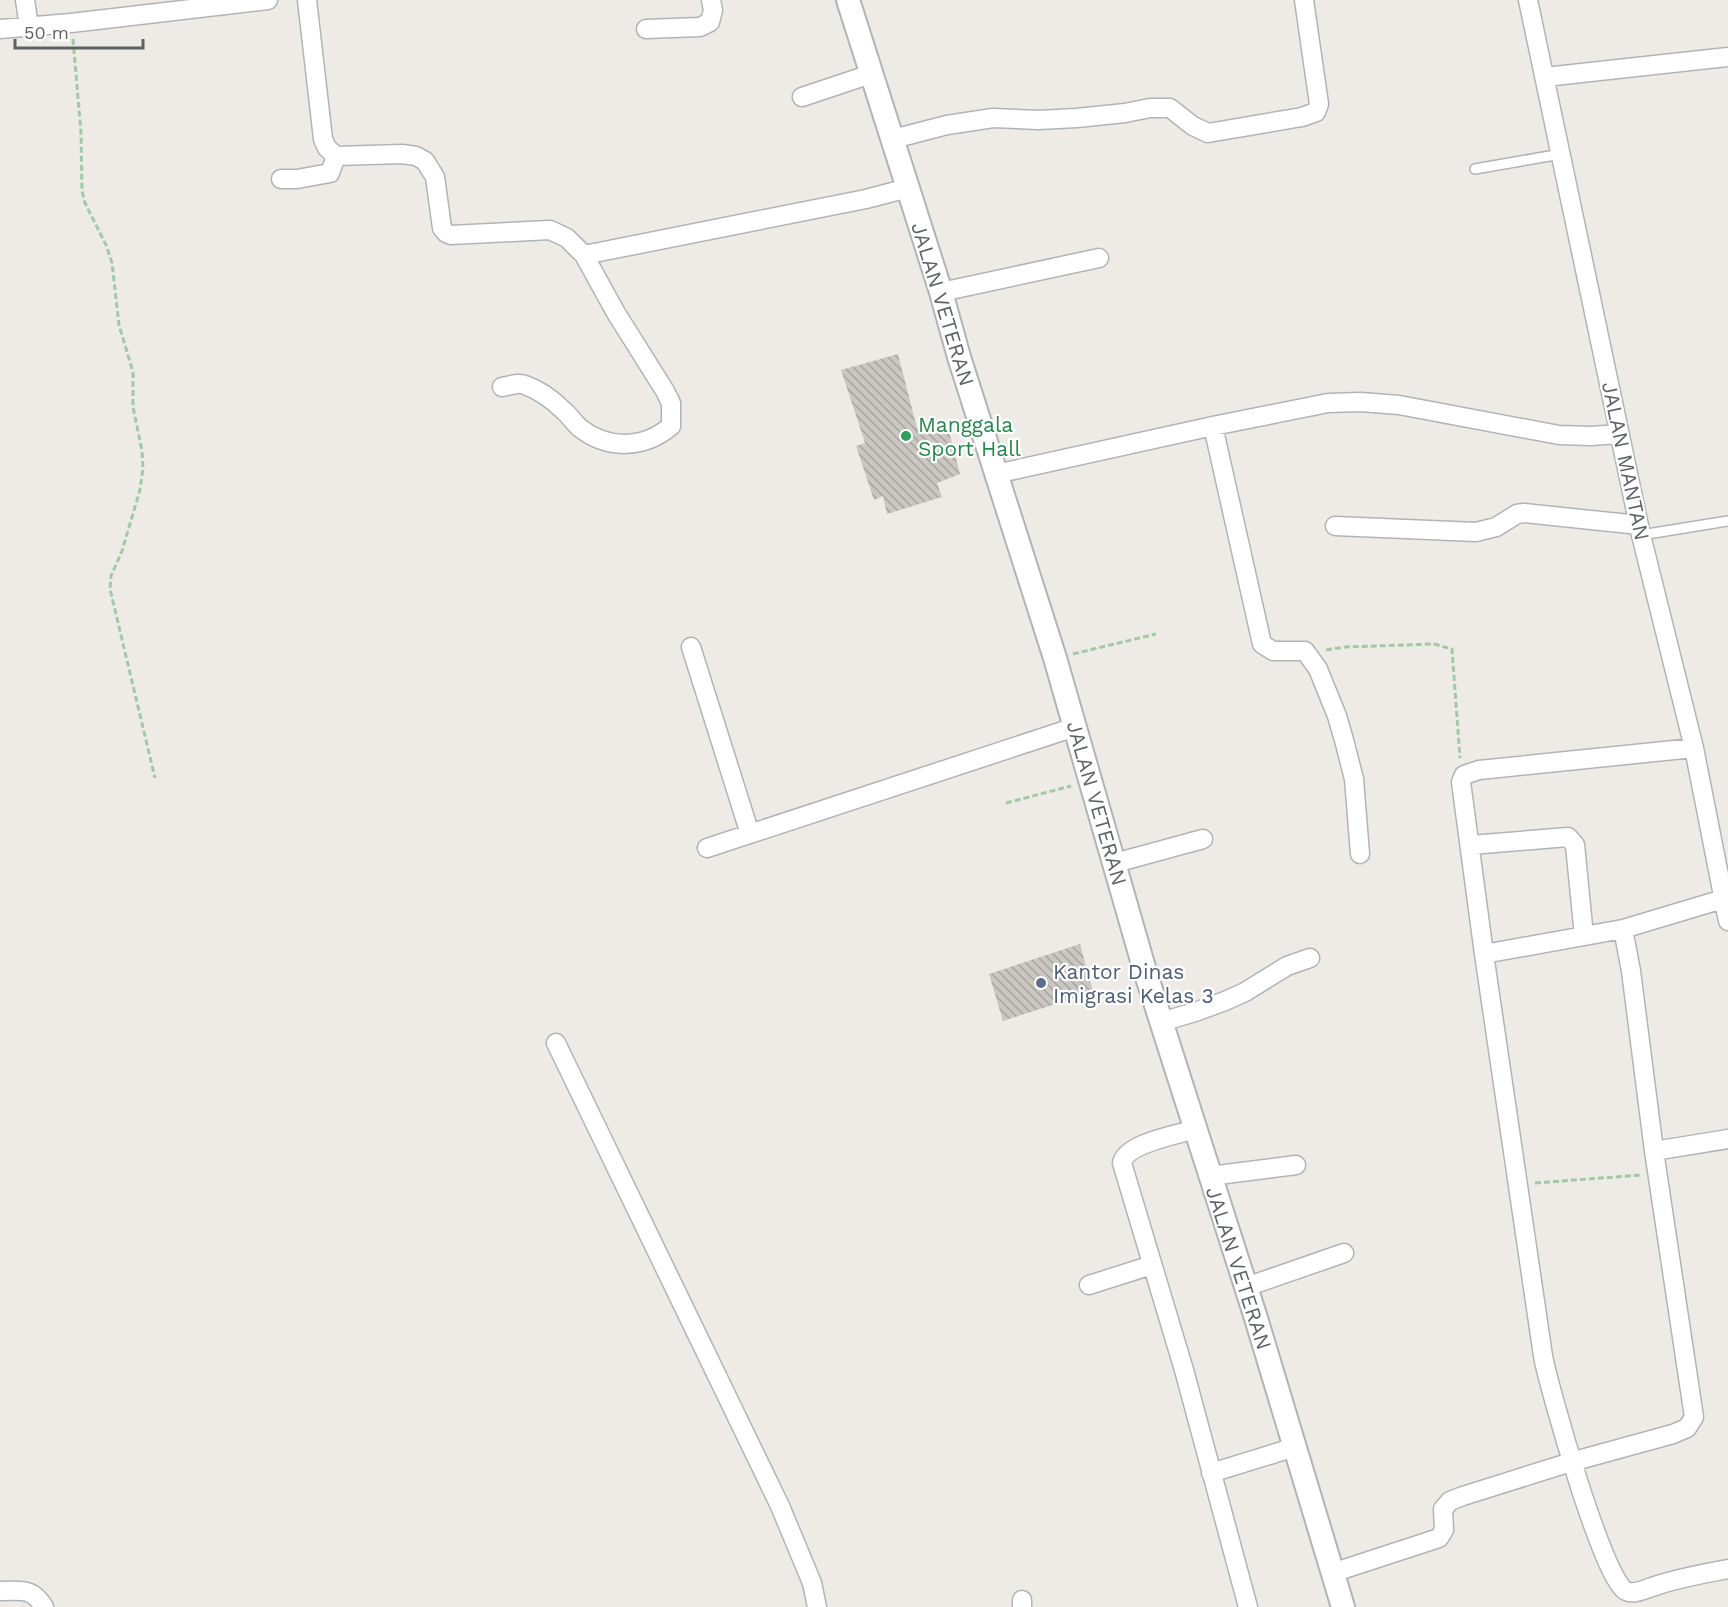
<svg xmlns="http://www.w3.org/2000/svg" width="1728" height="1607" font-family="'Work Sans',sans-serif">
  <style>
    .building { fill: url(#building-back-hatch) }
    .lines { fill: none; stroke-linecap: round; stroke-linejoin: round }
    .service-casing { stroke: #b1b4b7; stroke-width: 12 }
    .minor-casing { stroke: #b1b4b7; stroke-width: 21 }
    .tertiary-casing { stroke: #b1b4b7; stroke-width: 26 }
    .path { stroke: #a2c9a6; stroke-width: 3; stroke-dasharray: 6 3; stroke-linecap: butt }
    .service { stroke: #fff; stroke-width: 9 }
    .minor { stroke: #fff; stroke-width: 18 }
    .tertiary { stroke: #fff; stroke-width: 22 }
    .leisure-dot { fill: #2e9e5b; stroke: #fff; stroke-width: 2 }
    .service-dot { fill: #5c6f8a; stroke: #fff; stroke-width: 2 }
    .labels { text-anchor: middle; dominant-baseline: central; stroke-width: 4.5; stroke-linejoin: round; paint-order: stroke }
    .street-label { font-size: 21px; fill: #5e6265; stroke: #fff }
    .leisure-label { font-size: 21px; fill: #27864d; stroke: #fff; text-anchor: start }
    .service-label { font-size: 21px; fill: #4e5e75; stroke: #fff; text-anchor: start }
  </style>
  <defs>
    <pattern id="building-back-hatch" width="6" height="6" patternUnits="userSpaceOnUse" patternTransform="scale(1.5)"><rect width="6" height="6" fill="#cac6c2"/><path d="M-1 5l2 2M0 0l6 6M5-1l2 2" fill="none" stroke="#a7a4a1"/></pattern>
  </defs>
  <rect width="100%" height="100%" fill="#eeebe6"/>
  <path class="building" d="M898 354 917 428 946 420 960 474 937 483 942 497 887 514 883 496 874 500 856 446 865 443 841 370Z
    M1080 944 1093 992 1003 1021 989 974Z"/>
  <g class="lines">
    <defs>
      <path id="service" d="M1475 169 1561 154
        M1641 535 1728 521"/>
      <path id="minor" d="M25 0 29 27
        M307 0 323 139 327 148 336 156 402 154 416 156 425 161 435 177 442 228 446 233 451 235 550 230 567 238 584 255 616 313 665 391 671 403V426C644 449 608 450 580 428 574 423 570 416 564 411 554 401 539 390 525 385 519 382 509 386 502 387
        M1528 0 1641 535 1694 748 1728 921
        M0 29 71 23 268 0
        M646 29 700 27 710 22 713 10 711 0
        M1545 77 1728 57
        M802 97 871 74
        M893 139 947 125 993 118 1038 120 1077 118 1125 113 1150 108H1170L1193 126 1208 133 1302 117 1316 112 1319 104 1304 0
        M281 179H297L330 173 336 156
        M584 255 866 199 908 188
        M941 292 1099 258
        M1213 426 1262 644 1273 651H1305L1318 669 1337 716 1344 740 1354 779 1360 854
        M996 474 1213 426 1328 403 1360 402 1399 405 1559 435 1591 436 1619 434
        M1335 526 1476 532 1496 527 1517 514 1524 513 1639 525
        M691 647 750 834
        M1694 748 1479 770 1464 775 1461 782 1484 954 1543 1356C1549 1388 1604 1582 1626 1591 1634 1595 1645 1589 1652 1587 1677 1578 1702 1574 1728 1569
        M1471 845 1568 837 1575 845 1584 936
        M707 848 1075 727
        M1115 863 1203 839
        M1623 929 1723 899
        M1161 1022 1195 1012 1225 1001 1245 992 1287 966 1310 958
        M556 1043 780 1506 812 1583 817 1607
        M1195 1129C1177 1135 1126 1143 1122 1163L1184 1370 1248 1607
        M1654 1151 1728 1139
        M1210 1176 1296 1165
        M1089 1285 1152 1265
        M1246 1287 1344 1253
        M1211 1473 1295 1447
        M1332 1573 1439 1538 1444 1530 1443 1509 1450 1501 1463 1496 1571 1462 1673 1434 1687 1428 1694 1417 1654 1151 1631 971 1623 929 1484 954
        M0 1591C21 1591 32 1587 44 1607
        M1022 1607V1600"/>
      <path id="tertiary" d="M848 0 941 292 959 357 1055 658 1145 971 1255 1315 1343 1607"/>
    </defs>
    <use href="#service" class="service-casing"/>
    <use href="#minor" class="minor-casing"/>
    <use href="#tertiary" class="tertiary-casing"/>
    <path class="path" d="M73 39 81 133 82 191 85 203 106 245 112 263 119 325 133 372V407L142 451 143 468 140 490 122 551 111 576 110 589 155 778
      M1326 650 1345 647 1434 644 1452 649 1460 758
      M1073 654 1156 634
      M1006 803 1071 786
      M1535 1183 1642 1175"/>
    <use href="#service" class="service"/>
    <use href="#minor" class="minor"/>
    <use href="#tertiary" class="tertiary"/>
  </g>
  <circle class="leisure-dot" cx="906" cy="436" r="6"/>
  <circle class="service-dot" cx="1041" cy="983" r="6"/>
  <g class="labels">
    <g class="street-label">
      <text transform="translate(943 304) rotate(73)">JALAN VETERAN</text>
      <text transform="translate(1626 461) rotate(78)">JALAN MANTAN</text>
      <text transform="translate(1097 803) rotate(74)">JALAN VETERAN</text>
      <text transform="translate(1239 1268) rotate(72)">JALAN VETERAN</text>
    </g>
    <g class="leisure-label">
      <text x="918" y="424">Manggala<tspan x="918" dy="24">Sport Hall</tspan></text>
    </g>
    <g class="service-label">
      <text x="1053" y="971">Kantor Dinas<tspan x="1053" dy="24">Imigrasi Kelas 3</tspan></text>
    </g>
  </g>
  <path d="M15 39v9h128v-9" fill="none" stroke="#5e6265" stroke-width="3"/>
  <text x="24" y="39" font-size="18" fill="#5e6265" stroke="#ffffff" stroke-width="4.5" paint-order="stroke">50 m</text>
</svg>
